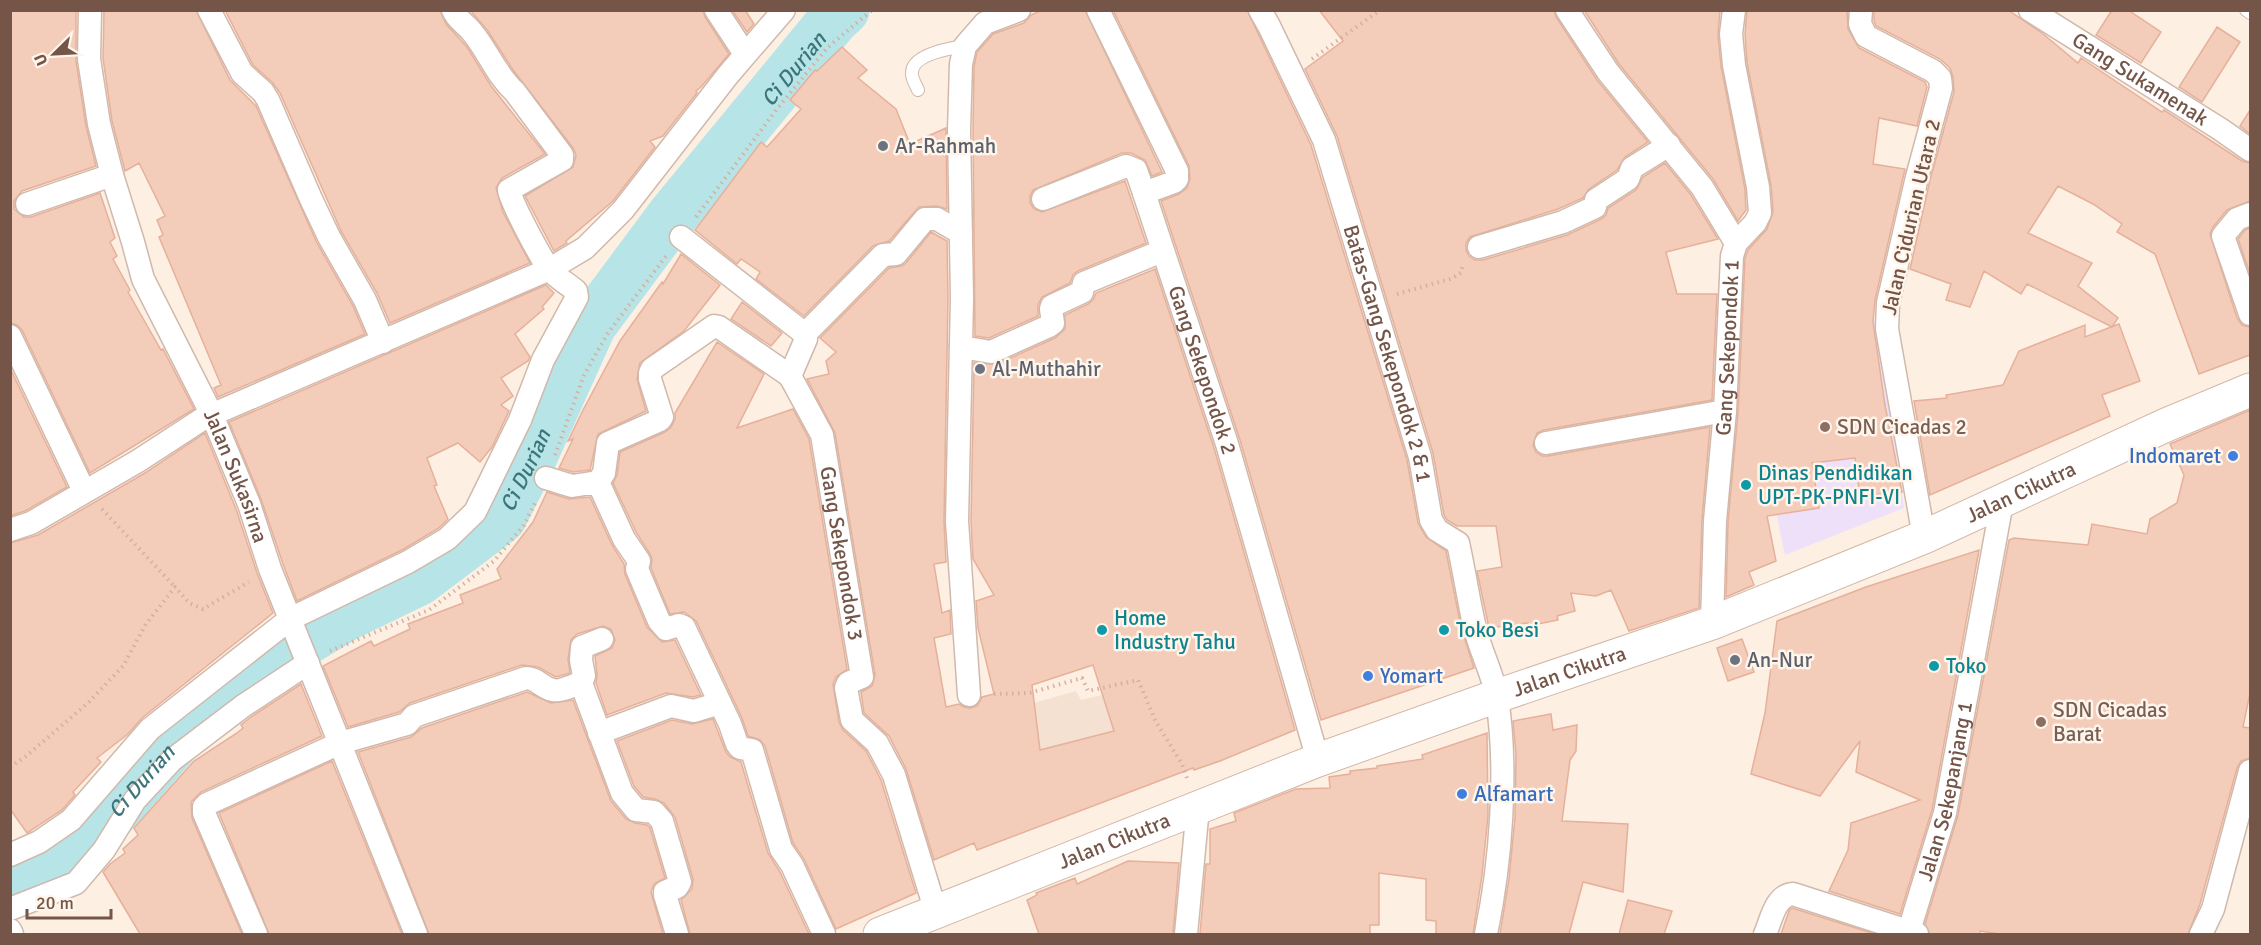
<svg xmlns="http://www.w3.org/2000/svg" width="2261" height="945" font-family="Signika,sans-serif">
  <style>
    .residential { fill: #f4e1d1 }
    .education { fill: #eee0f9 }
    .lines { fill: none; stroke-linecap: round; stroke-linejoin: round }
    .river { stroke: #b7e4e7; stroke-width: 51 }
    .building { fill: #f3ccba; stroke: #e6b09a; stroke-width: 1.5; fill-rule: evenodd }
    .lane-casing { stroke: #d0b9ac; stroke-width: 14 }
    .street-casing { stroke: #d0b9ac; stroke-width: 25 }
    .secondary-casing { stroke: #d3b8a9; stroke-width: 35 }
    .path { stroke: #d7af9d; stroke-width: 4; stroke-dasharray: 1.5 4.5; stroke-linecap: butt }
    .lane { stroke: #fff; stroke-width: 12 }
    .street { stroke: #fff; stroke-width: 22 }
    .secondary { stroke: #fff; stroke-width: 33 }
    .worship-dot { fill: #6b7280; stroke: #fff5ea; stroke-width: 2 }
    .education-dot { fill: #8d6e63; stroke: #fff5ea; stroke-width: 2 }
    .shop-dot { fill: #3f7fe0; stroke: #fff5ea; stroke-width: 2 }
    .culture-dot { fill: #0f9aa8; stroke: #fff5ea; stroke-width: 2 }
    .labels { text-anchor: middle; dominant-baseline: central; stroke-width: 5; stroke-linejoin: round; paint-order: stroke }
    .street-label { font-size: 21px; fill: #755548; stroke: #fff5ea }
    .worship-label { font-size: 21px; fill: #5b616d; stroke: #fff5ea; text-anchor: start }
    .education-label { font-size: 21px; fill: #785e54; stroke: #fff5ea; text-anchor: start }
    .shop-label { font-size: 21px; fill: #366cbe; stroke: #fff5ea; text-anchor: start }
    .culture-label { font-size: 21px; fill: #0d838f; stroke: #fff5ea; text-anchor: start }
    .water-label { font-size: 22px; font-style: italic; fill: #3c767b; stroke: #fff5ea }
  </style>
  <rect width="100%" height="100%" fill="#fdf0e3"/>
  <path class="residential" d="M1076 691 1081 700 1102 695 1114 731 1040 750 1034 703Z"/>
  <path class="education" d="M1878 320 1904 508 1785 555 1741 347Z"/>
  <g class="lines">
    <path class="river" id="s1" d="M10 876 67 865 217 694 347 615 419 580 501 518 528 465 591 325 672 216 834 19 844 10"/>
  </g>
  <path class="building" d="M10 10H76V61L86 126 96 166 22 191 14 201V209L24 217H31L100 193 115 238 110 242 117 256 113 259 130 290 128 292 161 350 163 349 194 409 90 473 22 330 17 325 10 323Z
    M104 10H196L230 80 256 106 317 243 353 306 365 334 218 397 214 388 221 385 159 237 163 235 157 220 165 216 139 163 125 171 112 121 103 58Z
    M225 10H440L446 24 467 47 491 86 545 154 502 178 496 188 503 212 530 263 390 323 377 293 341 231 280 93 272 82 253 65Z
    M470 10H703L705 17 729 54 701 87 696 91 697 93 663 136 650 141 655 147 613 201 566 241 567 243 554 251 525 196 573 167 576 155 573 148 513 70 488 31Z
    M732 10H745L754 24 747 32Z
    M1042 10H1085L1162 172 1152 176 1145 160 1131 153H1122L1033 190 1030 196V203L1034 209 1042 212 1125 181 1146 243 1078 271 1073 275 1070 283 1042 297 1038 305V316L989 338 975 336 973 130 974 66 977 52 993 34 1024 23 1031 15Z
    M1113 10H1247L1311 145 1407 460 1418 523 1426 537 1446 551 1461 627 1474 668 1321 720 1240 440 1161 201 1179 194 1187 188 1190 179 1189 166Z
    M1319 10H1554L1556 17 1597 80 1648 142 1625 157 1617 170 1589 189 1583 198 1558 209 1470 237 1466 243V250L1469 256 1475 260H1483L1567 235 1601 219 1606 215 1608 208 1636 190 1643 177 1665 163 1691 195 1718 239 1666 252 1677 294H1717L1712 400 1544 430 1537 433 1533 445 1536 452 1542 456H1548L1710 427 1702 520 1699 608 1629 631 1611 590 1596 596 1571 593 1575 611 1557 616 1558 620 1529 626 1528 623 1489 628 1477 571 1502 567 1496 526H1457L1447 520 1444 515 1433 453 1337 136 1305 69 1343 41Z
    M1584 10H1720L1718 35 1721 66 1745 189 1746 210 1738 221 1713 179 1619 64Z
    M1747 10H1847L1848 29 1859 48 1925 82 1927 87 1917 126 1879 118 1873 164 1905 169 1875 300 1873 322 1885 405 1902 492 1860 496 1855 458 1812 463 1819 508 1767 516 1776 561 1749 572 1754 585 1726 597 1728 522 1738 412 1745 258 1748 250 1767 229 1773 212 1771 185 1747 63 1745 34Z
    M1874 10H2008L2042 33 2078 63 2081 58 2162 112 2164 110 2242 161 2250 163V201L2227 210 2213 227 2210 234 2237 318 2242 325 2250 327V355L2199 374 2155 254 2117 232 2122 224 2093 204 2058 186 2028 233 2092 263 2078 286 2118 318 2112 327 2027 284 2021 294 1984 271 1970 307 1946 300 1951 284 1910 269 1930 180 1954 92 1953 77 1950 68 1940 59 1876 26 1874 21Z
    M2112 10H2128L2161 32 2141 63 2096 35Z
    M2217 27 2240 42 2202 102 2179 87Z
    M842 47 867 70 858 78 896 109 910 144 946 128 947 209 937 206 919 207 889 241 873 246 804 316 756 279 760 272 741 259 737 264 695 230 761 142 767 147 801 109 790 100 815 70 817 71Z
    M2250 110V134L2240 126Z
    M2250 228V274L2238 239 2245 230Z
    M931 232 947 241 948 298 944 521 946 562 934 564 942 613 950 610 951 634 934 638 946 707 959 704 964 707 970 708 977 706 982 697 994 694 978 628 976 601 994 595 973 559 971 521 974 363 997 364 1055 338 1065 329V315L1088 304 1093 300 1096 293 1155 269 1214 448 1295 730 1220 761 1194 770 1193 768 977 850 974 843 934 860 906 769 889 736 864 713 861 692 872 686 875 675 835 433 807 379 829 374 826 361 836 352 820 338 889 268 902 266 906 263ZM1093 665 1114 731 1040 750 1032 685Z
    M681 254 720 285 684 331 640 363 637 379 646 411 598 434 590 470 573 472 559 468 573 439 568 441 583 410 620 341 662 282 663 284Z
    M546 285 554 293 542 307 544 309 515 334 530 357 528 361 501 378 513 396 501 405 509 411 492 447 480 462 458 443 427 458 437 485 434 486 448 519 439 528 402 550 297 601 283 564 261 499 229 422Z
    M742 302 782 333 771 346 731 319Z
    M2119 324 2140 381 2102 395 2110 416 1930 495 1914 401 1947 398 1946 395 2003 385 2019 351 2085 325V337Z
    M717 342 764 374 737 428 793 409 809 439 847 669 836 677 833 684 839 722 843 730 866 751 881 780 916 893 836 929 804 859 793 843 765 746 760 740 748 736 742 718 696 621 684 612 670 614 651 568 652 559 650 554 636 532 613 483 617 475 620 452 665 432 671 427 675 419V413Z
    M10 368 67 487 25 511 10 516Z
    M2250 410V693L2243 727 2250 728V758L2241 761 2237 768 2200 904 2188 934H2000L1980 931V934H1930L1925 924 1958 815 2009 540 2014 538 2088 545 2092 524 2147 534 2150 519 2177 503 2184 475 2170 444Z
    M205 433 236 509 257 573 273 613 142 718 128 734 97 758 101 762 73 792 75 795 62 810 27 833 10 809V543L38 535 145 473Z
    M547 492 569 499 590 497 612 545 624 564 625 574 647 627 662 642 675 640 701 695 693 697 666 693 607 715 596 683 597 674 595 656 612 648 615 640 611 629 603 626 577 634 571 640 568 659 570 673 556 677 538 667 522 665 410 703 399 712 348 727 323 666 371 641 374 646 410 629 408 624 463 603 460 595 501 579 497 569 533 522Z
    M1979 550 1932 810 1900 914 1829 891 1848 850 1851 823 1920 800 1856 772 1860 741 1820 796 1751 774 1765 713 1777 621 1866 587Z
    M1742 639 1754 672 1728 681 1717 648Z
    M301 684 322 736 201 792 191 802 192 818 242 934H140L103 872 110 864 125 853 123 849 138 835 134 828 194 761 237 733 243 728 241 725 251 717Z
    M527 692 551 703 573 700 611 801 626 819 635 823 647 825 650 828 665 878 654 884 651 892 663 934H429L358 752 411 737 422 728Z
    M1551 714 1553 730 1577 725 1576 751 1570 760 1562 821 1628 824 1623 892 1583 882 1569 934H1500L1509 879 1515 817 1516 755 1513 721Z
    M713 719 726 752 730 757 741 762 768 853 780 872 809 934H690L681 900 692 889 693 879 675 817 664 803 655 799 643 797 634 786 617 741 672 720 692 724Z
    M1487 733 1488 816 1482 875 1473 934H1436V921L1426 920V879L1379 873V925H1370V934H1200L1206 864H1210V829L1236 821 1234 813 1296 789 1330 788 1329 777 1350 774V771L1377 768V766L1423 759 1422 755Z
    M332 761 402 934H269L219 813Z
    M1128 861 1179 863 1173 934H1039L1027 900 1037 895 1036 893 1075 878 1077 884Z
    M1628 900 1672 911 1664 934H1619Z
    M1792 908 1875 934H1781L1789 911Z"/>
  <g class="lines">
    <defs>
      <path id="lane" d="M2246 10 2250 13
        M918 90C916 85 911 78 912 72 913 54 951 48 965 46"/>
      <g id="street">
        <path id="s2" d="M90 10 89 59 99 124 112 175 133 242 143 279 212 415 249 504 270 569 416 934"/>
        <path d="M209 10 242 73 263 92 268 100 311 199 329 237 365 300 383 342"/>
        <path d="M716 10 745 54"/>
        <path id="s3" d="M1098 10 1177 171V179L1174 182 1144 193 1227 444 1318 760"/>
        <path id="s4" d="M1260 10 1269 26 1324 140 1420 457 1431 520 1437 530 1458 543C1464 570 1468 597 1474 624 1479 649 1493 673 1497 698 1508 771 1501 862 1486 934"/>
        <path d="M1567 10 1608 72 1702 187 1736 243"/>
        <path d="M1861 10 1860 24 1866 36 1933 71 1940 78 1941 88 1917 177 1888 303 1887 329 1924 537"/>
        <path id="s5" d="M2030 10 2220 129 2250 150"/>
        <path d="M1043 199 1126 166 1136 170 1144 193"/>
        <path d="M27 204 112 175"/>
        <path d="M2250 214 2237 219 2223 236 2250 314"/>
        <path id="s6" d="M681 237 805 334 806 339 790 376 822 435 862 677 848 683 846 688 852 720 877 743 894 775 936 912"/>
        <path d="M1479 247 1563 222 1595 207 1596 200 1628 179 1632 168 1669 145"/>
        <path d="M805 334 883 255 896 254 925 219H937L961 233"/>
        <path d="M10 336 84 491"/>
        <path d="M961 347 991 352 1049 326 1053 323 1051 309 1052 306 1082 292 1084 283 1162 251"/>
        <path d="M1546 443 1725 411"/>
        <path d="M546 478 572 486 598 482 624 539 639 561 637 569 659 621 666 629 679 625 684 627 730 724 737 744 740 748 752 750 781 849 792 865 824 934"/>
        <path d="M598 482 604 473 608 443 660 420 662 417 650 379V373L652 369 714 326 719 327 790 376"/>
        <path d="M10 530 31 523 138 461 204 418 550 269 585 248 623 210 728 75 784 10"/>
        <path id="s7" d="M1712 623 1715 521 1725 411 1732 256 1736 243 1755 223 1760 213 1758 187 1734 65 1731 34 1734 10"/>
        <path d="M581 683 622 793 636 810 654 812 662 821 680 882 677 887 665 892V895L677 934"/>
        <path d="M969 695 957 521 962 298 959 130 961 64 965 46 985 23 1019 10"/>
        <path d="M599 733 671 706 694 711 720 703"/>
        <path d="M10 855 39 842 71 820 150 729 290 619 408 562 447 539 475 512 520 420 543 360 577 297 576 291C568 284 557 278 550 270 541 259 511 202 509 190L562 160V155L515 92C496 75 488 51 472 32 466 24 457 20 453 10"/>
        <path d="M10 909 76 883 104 850 135 800 172 760 243 706 308 663"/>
        <path d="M10 930 12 934"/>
        <path d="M256 934 204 813V807L207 804 340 743 407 724 414 716 526 678C537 678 542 688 553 690 561 692 573 685 581 683L584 676 581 660 582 647 602 639"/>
        <path d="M1186 934 1198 807"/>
        <path d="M1765 934C1771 921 1775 895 1793 894L1917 934"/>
        <path id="s8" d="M1908 934 1945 813 2002 502"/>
        <path d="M2201 934 2213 909 2250 771"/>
      </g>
      <g id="secondary">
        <path id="s9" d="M880 934 1318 760 1497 696 1712 623 1924 537 2166 425 2250 390"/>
      </g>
    </defs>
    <use href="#lane" class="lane-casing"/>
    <use href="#street" class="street-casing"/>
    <use href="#secondary" class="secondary-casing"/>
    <path class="path" d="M1312 59 1380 10
      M696 217 777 109 827 48 872 10
      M1397 294 1450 279 1461 273 1463 264
      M555 455 584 375 608 333 666 256
      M102 509 175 587
      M330 651 429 610 494 561 524 525 536 501
      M994 694 1029 693 1082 678 1088 691 1138 680 1156 722 1182 764 1188 781
      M10 767 25 757 88 703 123 666 146 624 175 587 189 603 203 609 249 582"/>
    <use href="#lane" class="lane"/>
    <use href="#street" class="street"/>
    <use href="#secondary" class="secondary"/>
  </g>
  <g class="worship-dot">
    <circle cx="883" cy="146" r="6"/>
    <circle cx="980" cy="369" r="6"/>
    <circle cx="1735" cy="660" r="6"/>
  </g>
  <g class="education-dot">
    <circle cx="1825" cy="427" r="6"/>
    <circle cx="2041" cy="722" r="6"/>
  </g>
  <g class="shop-dot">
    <circle cx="2233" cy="456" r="6"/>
    <circle cx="1368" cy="676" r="6"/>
    <circle cx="1462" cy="794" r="6"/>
  </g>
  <g class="culture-dot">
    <circle cx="1746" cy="485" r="6"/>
    <circle cx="1102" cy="630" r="6"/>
    <circle cx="1444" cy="630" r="6"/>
    <circle cx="1934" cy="666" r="6"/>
  </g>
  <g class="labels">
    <g class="street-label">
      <text stroke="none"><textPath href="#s5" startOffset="130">Gang Sukamenak</textPath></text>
      <text transform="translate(1911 217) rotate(-77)">Jalan Cidurian Utara 2</text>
      <text stroke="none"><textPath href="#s7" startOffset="276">Gang Sekepondok 1</textPath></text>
      <text stroke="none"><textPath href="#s4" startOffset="368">Batas-Gang Sekepondok 2 &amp; 1</textPath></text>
      <text stroke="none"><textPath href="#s3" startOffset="410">Gang Sekepondok 2</textPath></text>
      <text stroke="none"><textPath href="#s2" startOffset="494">Jalan Sukasirna</textPath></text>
      <text stroke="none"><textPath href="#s9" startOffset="1224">Jalan Cikutra</textPath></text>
      <text stroke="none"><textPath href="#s6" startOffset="390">Gang Sekepondok 3</textPath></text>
      <text stroke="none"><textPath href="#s9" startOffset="738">Jalan Cikutra</textPath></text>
      <text stroke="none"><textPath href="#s8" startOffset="148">Jalan Sekepanjang 1</textPath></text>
      <text stroke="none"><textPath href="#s9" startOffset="252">Jalan Cikutra</textPath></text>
    </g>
    <g class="worship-label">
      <text x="895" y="146">Ar-Rahmah</text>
      <text x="992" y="369">Al-Muthahir</text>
      <text x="1747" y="660">An-Nur</text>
    </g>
    <g class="education-label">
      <text x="1837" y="427">SDN Cicadas 2</text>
      <text x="2053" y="710">SDN Cicadas<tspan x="2053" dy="24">Barat</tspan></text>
    </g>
    <g class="shop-label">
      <text x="2221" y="456" text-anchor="end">Indomaret</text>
      <text x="1380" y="676">Yomart</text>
      <text x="1474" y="794">Alfamart</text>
    </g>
    <g class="culture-label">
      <text x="1758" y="473">Dinas Pendidikan<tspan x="1758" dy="24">UPT-PK-PNFI-VI</tspan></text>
      <text x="1114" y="618">Home<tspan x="1114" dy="24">Industry Tahu</tspan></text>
      <text x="1456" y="630">Toko Besi</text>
      <text x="1946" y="666">Toko</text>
    </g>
    <g class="water-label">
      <text stroke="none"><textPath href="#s1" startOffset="1160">Ci Durian</textPath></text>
      <text stroke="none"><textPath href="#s1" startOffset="674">Ci Durian</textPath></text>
      <text stroke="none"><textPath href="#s1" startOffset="170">Ci Durian</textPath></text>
    </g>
  </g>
  <rect width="2261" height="945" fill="none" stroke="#755548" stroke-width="24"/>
  <g transform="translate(54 54) rotate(246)" stroke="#fff5ea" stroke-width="4.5" paint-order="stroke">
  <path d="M0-4.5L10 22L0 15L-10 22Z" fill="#755548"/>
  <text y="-9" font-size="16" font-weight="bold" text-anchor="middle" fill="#755548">U</text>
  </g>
  <path d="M27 909v9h84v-9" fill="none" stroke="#755548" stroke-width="3"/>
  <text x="36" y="909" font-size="18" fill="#755548" stroke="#fff5ea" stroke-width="4.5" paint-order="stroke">20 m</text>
</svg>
